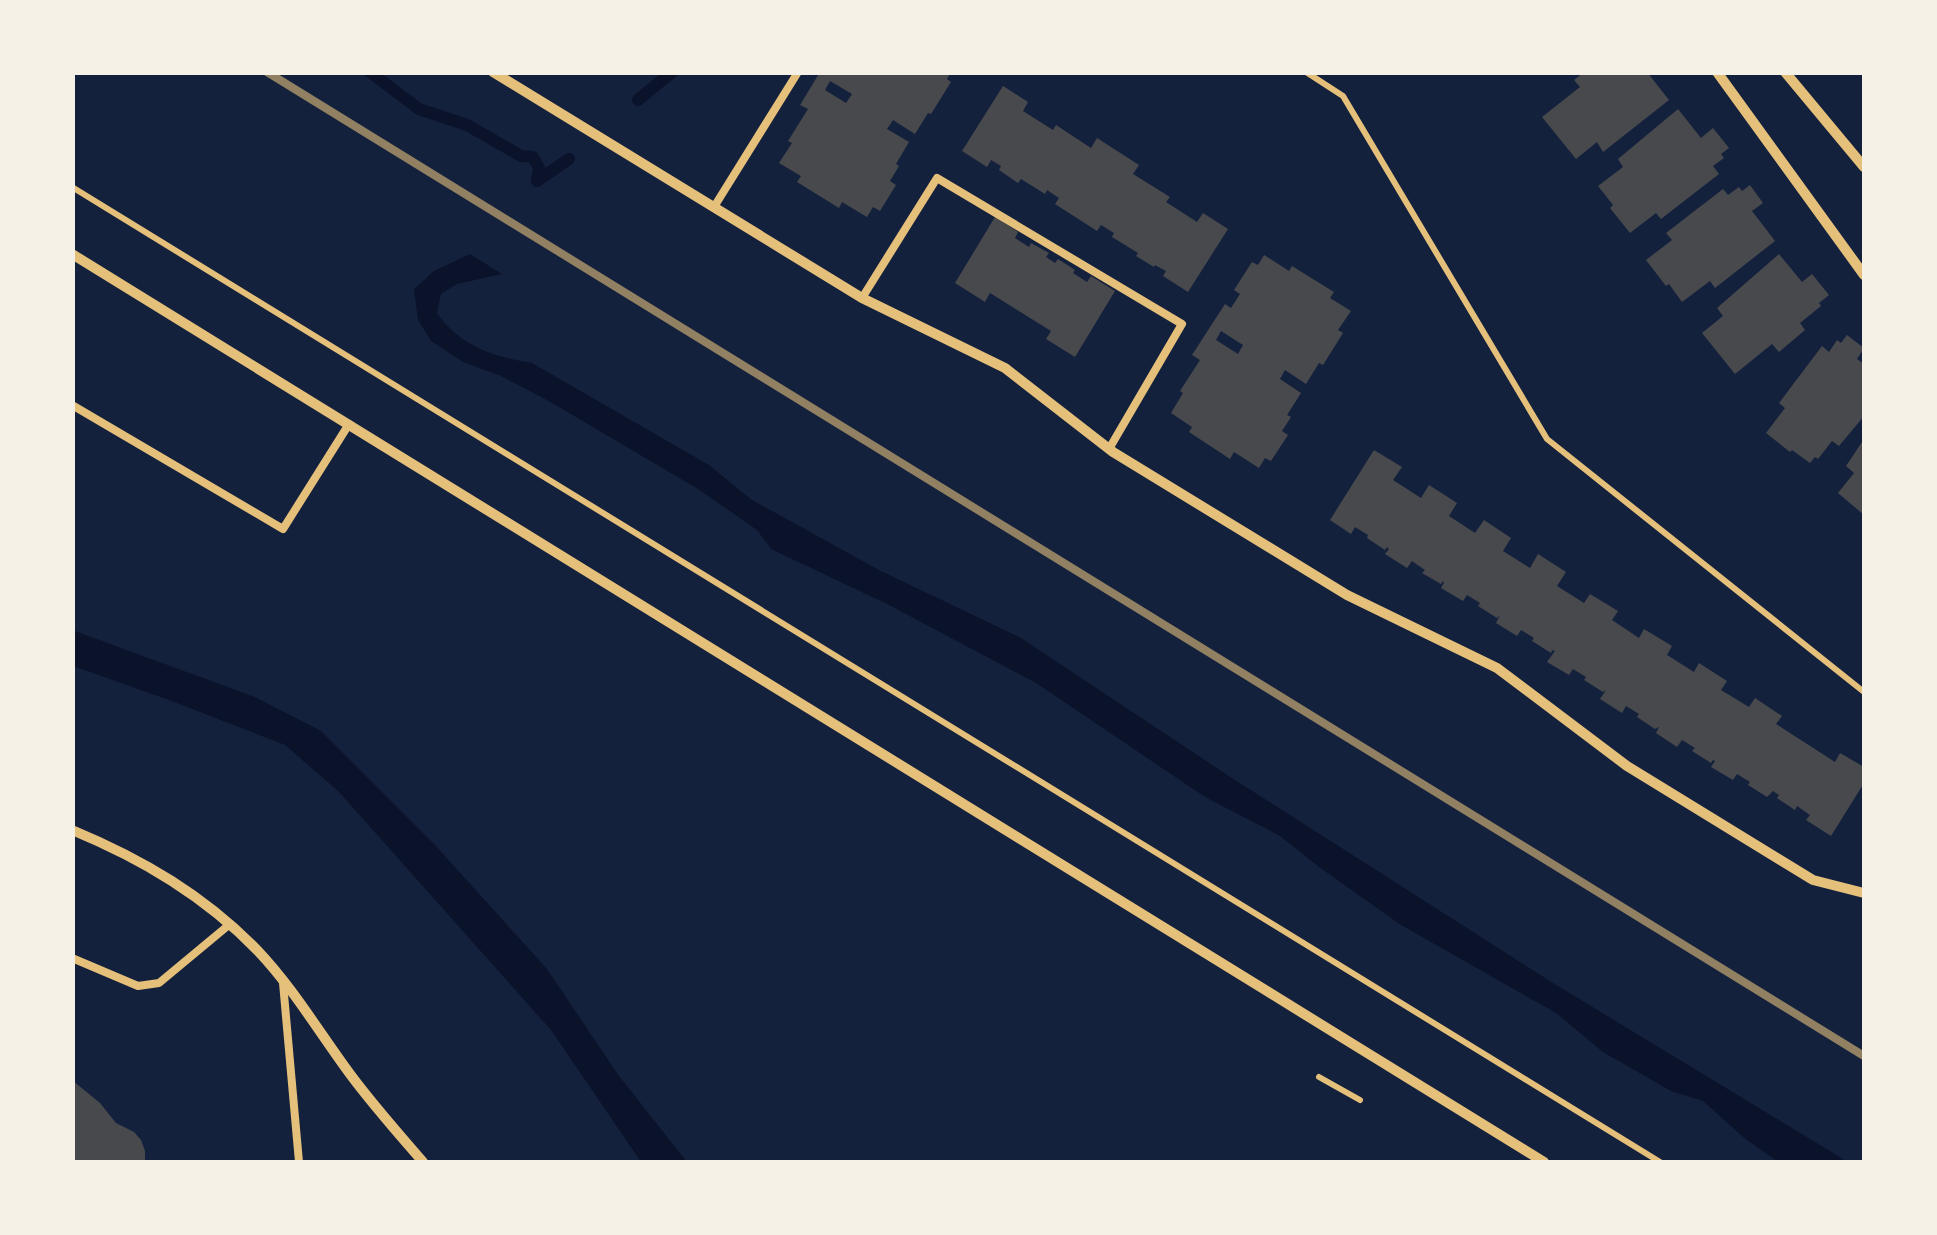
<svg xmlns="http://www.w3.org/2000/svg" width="1937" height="1235" font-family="Quicksand,sans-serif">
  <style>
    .water { fill: #0b132b }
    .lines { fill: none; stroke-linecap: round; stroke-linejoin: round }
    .stream { stroke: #0b132b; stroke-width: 12 }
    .building { fill: #48494c; fill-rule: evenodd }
    .path { stroke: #e5c07b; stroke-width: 6 }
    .service { stroke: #e5c07b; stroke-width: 8 }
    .minor { stroke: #e5c07b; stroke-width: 10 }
    .rail { stroke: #918062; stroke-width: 8 }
  </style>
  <rect width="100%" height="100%" fill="#14213d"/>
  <path class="water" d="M470 254 502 274 457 284 441 294 437 313C460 346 494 357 532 363L709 465 752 500 881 571 1021 638 1235 780 1553 983 1848 1162H1778L1743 1137 1703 1101 1671 1091 1603 1052 1556 1013 1401 925 1319 867 1280 836 1205 797 1036 683 889 605 771 549 757 530 698 489 547 400 501 376 463 362 431 341 418 320 414 289 434 271Z
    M72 630 255 697 321 731 435 845 547 969 619 1076 687 1162H641L551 1030 338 791 285 745 169 700 73 666Z"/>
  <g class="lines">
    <path class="stream" d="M370 72 419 109 467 125 521 156 533 157 539 168 537 181
      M638 100 672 72
      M537 181 569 159"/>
  </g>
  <path class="building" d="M820 72H951L947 79 951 82 931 114 928 113 915 134 893 120 887 129 909 142 896 164 899 166 890 181 896 185 880 211 873 207 867 217 842 202 839 208 797 182 801 176 779 163 792 143 788 141 808 109 800 105ZM830 81 852 94 846 103 825 90Z
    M1584 72H1647L1669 100 1603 152 1597 142 1576 159 1542 117 1580 87 1574 80Z
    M1003 86 1028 102 1023 111 1053 130 1056 125 1091 148 1097 138 1139 165 1133 174 1170 197 1166 202 1197 222 1203 213 1228 229 1188 292 1163 276 1166 271 1155 265 1154 267 1136 256 1138 253 1112 237 1114 233 1101 225 1097 231 1055 204 1059 198 1047 190 1045 194 1021 179 1018 183 999 170 1001 166 991 160 987 167 962 151Z
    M1678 109 1701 138 1713 128 1729 148 1721 154 1724 158 1713 166 1719 174 1661 219 1656 213 1630 233 1610 208 1613 205 1598 186 1623 167 1618 159Z
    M1750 185 1763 203 1752 211 1775 241 1715 288 1710 281 1682 302 1669 284 1666 286 1646 260 1672 240 1666 233 1723 189 1728 195 1739 187 1742 191Z
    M995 217 1018 232 1015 238 1029 247 1031 243 1049 253 1046 257 1055 263 1058 259 1075 270 1073 273 1087 282 1091 276 1115 291 1075 357 1046 339 1051 331 990 293 985 302 955 283Z
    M1779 254 1802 282 1812 274 1829 295 1819 303 1821 306 1800 323 1805 330 1779 352 1772 344 1735 374 1702 333 1723 316 1717 308Z
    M1264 255 1289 271 1292 266 1334 292 1330 298 1351 311 1338 330 1343 333 1323 365 1319 363 1306 384 1285 370 1280 379 1301 393 1287 415 1291 417 1282 431 1288 435 1271 461 1265 458 1259 468 1234 452 1230 459 1189 432 1192 427 1171 413 1183 393 1180 391 1200 360 1192 355 1225 304 1231 308 1240 294 1234 290 1252 262 1258 265ZM1221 331 1243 345 1238 354 1216 340Z
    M1847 335 1864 348 1857 359 1864 364V416L1839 446 1832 441 1818 459 1815 457 1810 463 1792 450 1790 452 1766 433 1785 408 1779 403 1822 346 1829 352 1837 340 1841 343Z
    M1864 439V515L1838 493 1854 473 1846 466Z
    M1374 450 1402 467 1393 480 1421 498 1429 485 1457 503 1449 516 1475 533 1484 520 1511 538 1503 551 1530 568 1538 554 1566 572 1557 586 1584 603 1590 594 1618 611 1612 620 1639 638 1644 629 1672 646 1667 655 1694 672 1699 663 1727 681 1721 690 1749 707 1755 698 1782 716 1776 724 1835 762 1840 753 1864 767V783L1831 836 1806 820 1810 815 1797 806 1795 810 1777 798 1779 795 1773 791 1767 797 1748 785 1750 782 1737 774 1733 780 1711 767 1715 761 1713 760 1711 763 1692 751 1695 748 1682 740 1677 747 1656 733 1659 727 1655 729 1637 717 1639 714 1626 706 1622 713 1600 699 1606 690 1603 692 1584 680 1586 677 1573 669 1569 675 1547 662 1555 651 1552 650 1551 653 1532 641 1534 638 1521 630 1517 636 1496 623 1500 615 1497 618 1478 606 1480 603 1467 595 1463 601 1441 588 1444 583 1443 581 1441 584 1422 573 1425 570 1412 561 1407 568 1385 554 1389 549 1387 547 1385 550 1367 538 1368 535 1355 527 1351 534 1330 520Z
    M72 1080 100 1103 116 1123 134 1132 141 1140 145 1151V1162H72Z"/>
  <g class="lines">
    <path class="path" d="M1306 72 1343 96 1547 439 1864 692
      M72 187 1660 1162
      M1319 1077 1360 1100"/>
    <path class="service" d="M714 207 798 72
      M862 298 937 178 1182 324 1109 449
      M72 405 283 529 349 424
      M72 958 138 986 159 983 230 924
      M283 983 299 1162"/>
    <path class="minor" d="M493 72 862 298 1005 368 1113 452 1347 595 1497 668 1627 766 1813 880 1864 893
      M1717 72 1864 275
      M1785 72 1864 167
      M72 254 1544 1162
      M72 830C142 859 205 896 258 951 293 988 319 1032 350 1074 373 1105 398 1133 423 1162"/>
    <path class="rail" d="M267 72 1864 1056"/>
  </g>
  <rect width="1937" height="1235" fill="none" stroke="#f6f1e7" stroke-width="150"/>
</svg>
